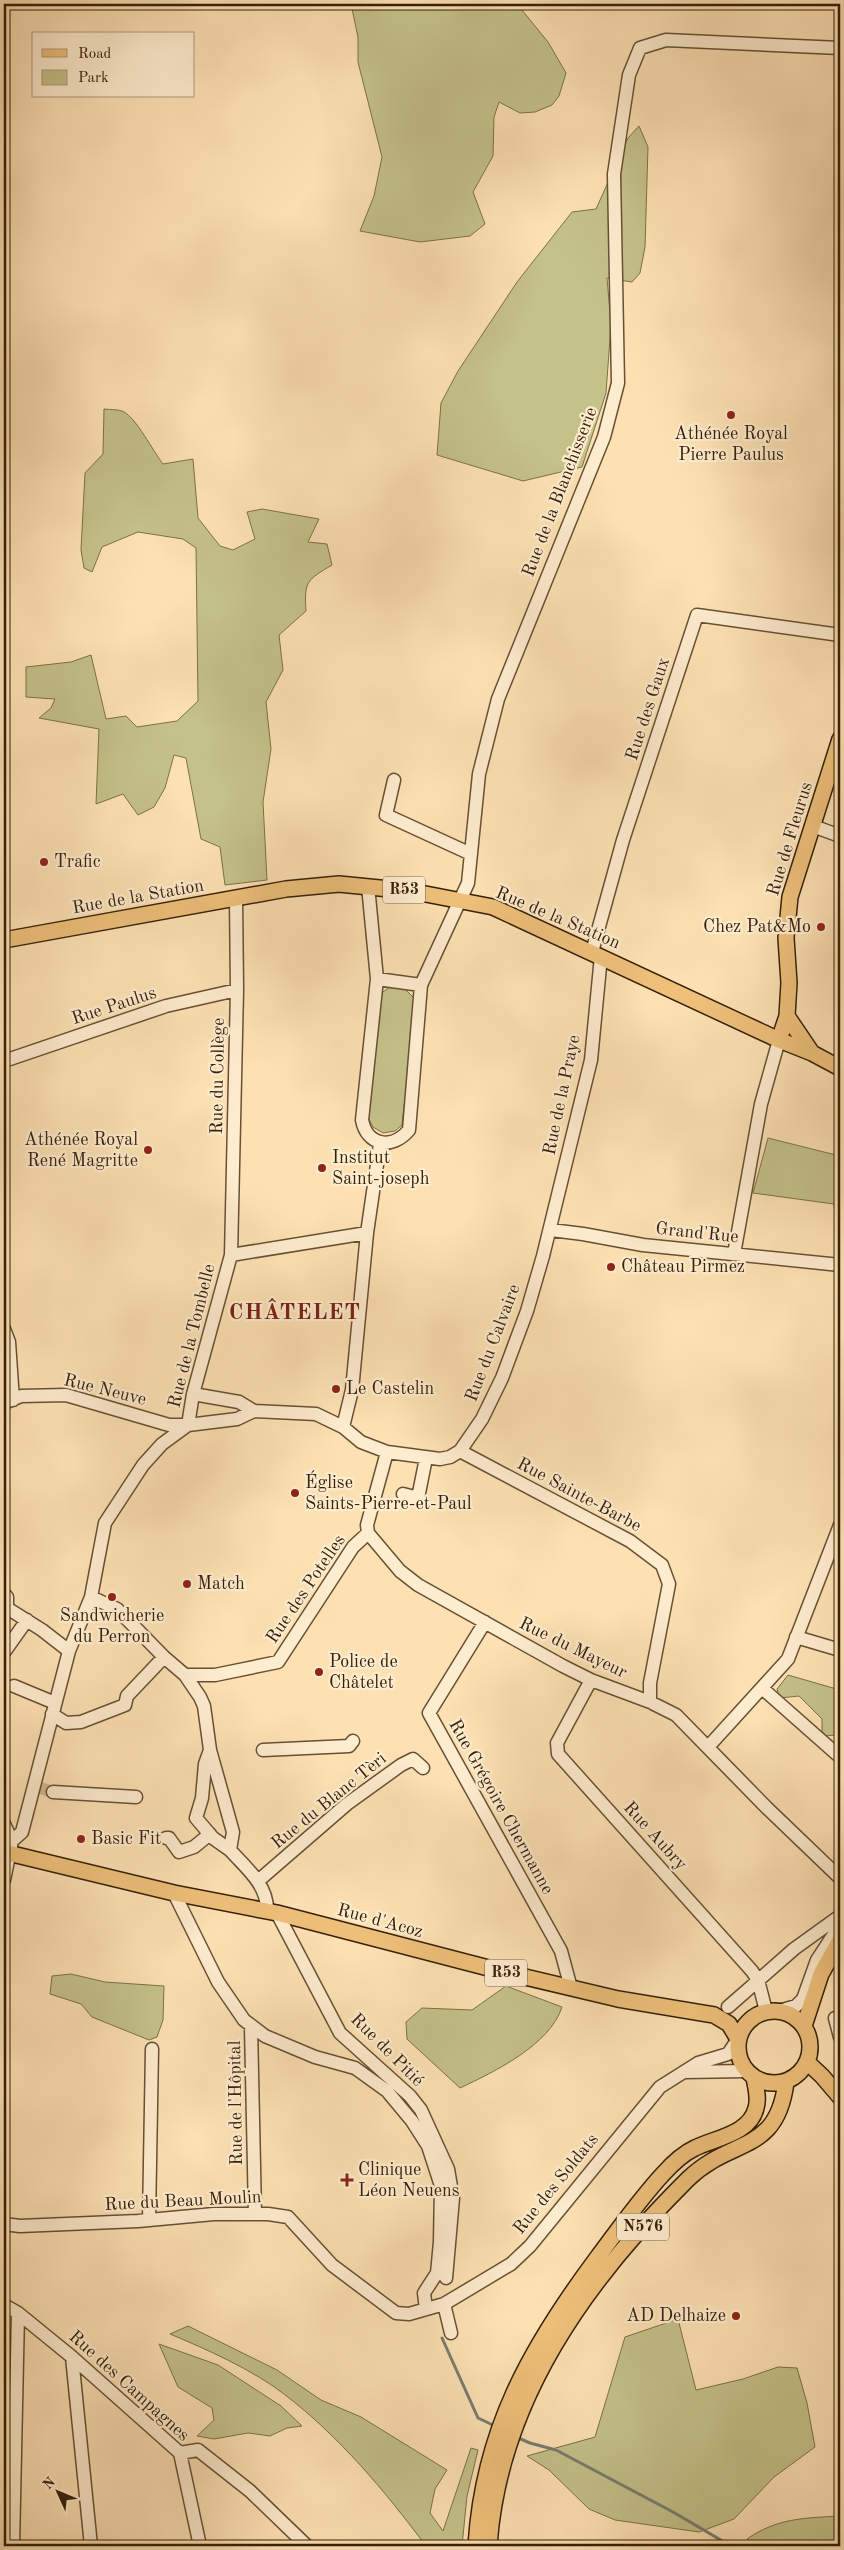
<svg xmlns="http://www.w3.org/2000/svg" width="844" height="2550" font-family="'Old Standard TT',serif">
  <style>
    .green { fill: #c4c189; stroke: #7c7049 }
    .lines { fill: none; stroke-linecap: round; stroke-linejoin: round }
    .stream { stroke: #767d71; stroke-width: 3 }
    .minor-tunnel { stroke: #d5ba91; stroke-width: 12; stroke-dasharray: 12 6; stroke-linecap: butt }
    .minor-casing { stroke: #675034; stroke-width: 15 }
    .major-casing { stroke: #352009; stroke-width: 18 }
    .minor { stroke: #feecce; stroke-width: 12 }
    .major { stroke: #eec07a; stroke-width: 15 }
    .poi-dot { fill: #8f2418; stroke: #feecce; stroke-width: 2 }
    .labels { text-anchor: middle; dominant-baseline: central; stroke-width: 4.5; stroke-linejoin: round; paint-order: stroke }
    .shield { fill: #feecce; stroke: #715d44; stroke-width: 1 }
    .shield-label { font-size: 16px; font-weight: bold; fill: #352009 }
    .poi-label { font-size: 18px; fill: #352009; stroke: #feecce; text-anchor: start }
    .street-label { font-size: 18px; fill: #352009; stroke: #feecce }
    .district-label { font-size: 22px; font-weight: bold; letter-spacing: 1px; fill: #7a1f14; stroke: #feecce }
  </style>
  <rect width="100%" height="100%" fill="#fde1b3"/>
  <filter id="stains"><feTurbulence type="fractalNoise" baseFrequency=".004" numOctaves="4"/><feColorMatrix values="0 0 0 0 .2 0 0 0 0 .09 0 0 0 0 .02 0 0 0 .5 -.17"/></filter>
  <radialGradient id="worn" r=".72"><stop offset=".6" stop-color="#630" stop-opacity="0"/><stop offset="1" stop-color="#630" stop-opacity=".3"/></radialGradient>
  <path class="green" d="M351 4H517L548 42 566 73 559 96 552 105 535 112 520 113 499 102 494 117 493 156 473 192 485 224 470 236 420 242 360 231 374 196 382 157 358 62V37Z
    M639 126 648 147 645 247 640 273 632 282 607 278 611 325 606 393 582 467 523 481 437 455 441 403 458 371 517 282 572 212 596 209 628 138Z
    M104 409C111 410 119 409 124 412 136 418 153 451 163 464L193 459 198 518 220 546 233 550 255 539 247 512 262 509 319 519 308 542 327 544 332 565C307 580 304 581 306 611L279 635 283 670 266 702 271 749 263 802 267 880 225 885 220 847 201 839 186 758 174 755 165 788 154 807 138 815 123 794 96 804 99 729 39 718 51 708 55 699 26 697V667L71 662 91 655 106 719 126 716 137 727 177 721 198 701 196 548 183 539 138 532 102 547 92 572 84 568 81 550 85 473 103 454Z
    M390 987 404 988 416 1000 402 1125 395 1131 383 1133 373 1127 367 1115 380 994Z
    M768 1138 840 1156V1219L835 1214 834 1204 753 1193Z
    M788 1675 840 1690V1738L837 1735 822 1736V1719L799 1696 780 1698 777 1689Z
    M71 1974 105 1982 164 1986 163 2020 157 2037 149 2040 92 2017 81 2004 50 1994 52 1976Z
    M506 1986 562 2007C550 2045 494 2072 460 2088L407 2039 406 2022 422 2008 472 2010Z
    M678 2319 696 2390 743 2379 778 2367 797 2368 807 2403 815 2447 774 2477 734 2519 699 2532 615 2520 589 2509 549 2470 527 2456 595 2437 625 2337Z
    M188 2326 277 2370 321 2400 361 2417 447 2470 435 2489 430 2513 443 2531 471 2448 478 2450 467 2496 462 2546H426C384 2490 340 2437 284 2394 253 2370 206 2349 170 2334Z
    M159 2344 218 2365 281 2406 302 2426 287 2428 270 2436 248 2433 214 2439 197 2436 214 2420 212 2408 178 2387Z
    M840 2516V2546H754L747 2539C777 2518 805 2518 840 2516Z"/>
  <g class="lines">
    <path class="stream" d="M442 2338 478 2418 495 2426
      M516 2437 530 2443 556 2450 673 2512 731 2546"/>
    <path class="minor-tunnel" d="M37 1787 53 1792"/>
    <defs>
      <path id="minor" d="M394 780 386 815 471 854
        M813 826 840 836
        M368 886 377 979 362 1120C367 1146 392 1150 409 1130L421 985 377 979
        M592 952 623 840 697 615 840 635
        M421 985 468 883 479 774 498 699 604 437 618 383 614 174 629 75 640 48 666 40 840 48
        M4 1061 166 1006 237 990
        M551 1230 583 1234 643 1245 840 1265
        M734 1254 761 1104 779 1040
        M231 1255 367 1233
        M4 1329 9 1342 13 1400
        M193 1394 239 1402 254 1411
        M4 1403 21 1396 66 1395 169 1425H188L237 1419 254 1411 316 1414 343 1427 361 1442 387 1452 440 1459 450 1457 460 1451 482 1419 502 1378 527 1311 543 1256 591 1060 601 956
        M188 1425 193 1394 231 1255 237 990 236 898
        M343 1427 352 1390 367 1233 380 1144
        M460 1451 630 1541 662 1565 669 1584 650 1683V1702
        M387 1452 367 1525 368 1533 400 1571 418 1585 563 1666 591 1680 650 1702 676 1715 767 1808 840 1878
        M403 1494 418 1498 426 1458
        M4 1594 7 1597V1608
        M91 1597 117 1609 164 1657 185 1675 200 1697 204 1706 210 1750 205 1764 202 1798 196 1818 213 1838 230 1850
        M7 1608 42 1630 69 1651
        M485 1622 429 1713 561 1951 571 1988
        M796 1637 840 1650
        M5 1651 27 1620
        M185 1675H215L278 1662 353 1547 368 1533
        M591 1680 557 1743 558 1754 752 1971 758 1980 766 2011
        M14 1686 55 1703
        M763 1689 840 1757
        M52 1714 66 1723 81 1722 125 1705 127 1696 164 1657
        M708 1747 788 1659 840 1525
        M210 1750 233 1832 230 1850C246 1868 268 1885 267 1911
        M263 1750 349 1746 353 1741
        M53 1792 136 1797
        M4 1824 12 1841 4 1880
        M166 1838H169L179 1852 194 1847 210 1834
        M12 1841 22 1832 69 1651 91 1597 105 1523 143 1465 162 1444 188 1425
        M258 1881 347 1804 401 1765 413 1759 423 1768
        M174 1893 218 1982 244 2020 265 2036 315 2057 355 2068 387 2091 412 2121 428 2146 441 2186 440 2242 437 2273 424 2293 426 2309
        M277 1913 340 2033 410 2096 421 2110 448 2169 453 2198 446 2278
        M728 2007 794 1949 837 1918 840 1920
        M779 2011 796 2006 803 1999 817 1960 840 1925
        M835 2018 840 2037
        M251 2026 255 2214
        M685 2072 746 2071
        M149 2220 152 2049
        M4 2224 20 2226 138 2221 214 2214H268L288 2217 332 2265 396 2313 409 2314 444 2304 511 2264 530 2246 660 2087 698 2063 728 2054 738 2039
        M444 2304 451 2333
        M4 2305 18 2313 72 2357 180 2453 200 2546
        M72 2357 91 2546
        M180 2453 198 2450 250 2491 307 2546
        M13 2546 18 2313"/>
      <path id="major" d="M4 940 286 889 339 884 410 891 493 907 779 1040 812 1053 840 1068
        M787 1016 812 1053
        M779 1040 787 1016 789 983 786 938 790 897 840 739
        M4 1852 174 1893 277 1913 500 1971 618 1999 714 2015 729 2024 738 2039
        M738 2047a36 36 0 1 1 72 0a36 36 0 1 1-72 0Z
        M804 2026 821 1974 840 1940
        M807 2062 822 2076 840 2097
        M476 2546C483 2431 530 2348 597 2258 618 2230 639 2200 663 2174 672 2164 682 2154 695 2148 715 2138 750 2134 756 2108 759 2099 756 2088 754 2078
        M489 2546C499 2400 587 2279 688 2179 731 2137 777 2155 786 2082"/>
    </defs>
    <use href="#minor" class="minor-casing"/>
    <use href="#major" class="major-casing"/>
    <use href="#minor" class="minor"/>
    <use href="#major" class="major"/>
  </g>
  <g class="poi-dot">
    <circle cx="731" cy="415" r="5"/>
    <circle cx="44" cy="862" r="5"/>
    <circle cx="821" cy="927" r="5"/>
    <circle cx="148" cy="1150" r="5"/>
    <circle cx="322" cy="1168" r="5"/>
    <circle cx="611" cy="1267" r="5"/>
    <circle cx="336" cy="1389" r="5"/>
    <circle cx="295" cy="1493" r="5"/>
    <circle cx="187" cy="1584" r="5"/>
    <circle cx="112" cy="1597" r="5"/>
    <circle cx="319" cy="1672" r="5"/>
    <circle cx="81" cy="1839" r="5"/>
    <path d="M344.5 2172.5h5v5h5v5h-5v5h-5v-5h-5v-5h5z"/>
    <circle cx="736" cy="2316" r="5"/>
  </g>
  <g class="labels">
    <g class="shield">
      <rect x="383" y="876.5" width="42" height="27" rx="4"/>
      <rect x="485" y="1959.5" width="42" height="27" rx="4"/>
      <rect x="617" y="2213.5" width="52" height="27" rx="4"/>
    </g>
    <g class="shield-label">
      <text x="404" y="890">R53</text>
      <text x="506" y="1973">R53</text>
      <text x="643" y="2227">N576</text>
    </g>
    <g class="poi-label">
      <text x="731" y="434" text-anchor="middle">Athénée Royal<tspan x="731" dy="21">Pierre Paulus</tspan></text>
      <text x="54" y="862">Trafic</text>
      <text x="811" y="927" text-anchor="end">Chez Pat&amp;Mo</text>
      <text x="138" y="1140" text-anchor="end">Athénée Royal<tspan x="138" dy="21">René Magritte</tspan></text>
      <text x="332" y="1158">Institut<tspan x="332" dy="21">Saint-joseph</tspan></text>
      <text x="621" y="1267">Château Pirmez</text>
      <text x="346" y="1389">Le Castelin</text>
      <text x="305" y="1483">Église<tspan x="305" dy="21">Saints-Pierre-et-Paul</tspan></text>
      <text x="197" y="1584">Match</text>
      <text x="112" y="1616" text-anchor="middle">Sandwicherie<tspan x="112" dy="21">du Perron</tspan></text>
      <text x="329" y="1662">Police de<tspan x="329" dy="21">Châtelet</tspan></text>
      <text x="91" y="1839">Basic Fit</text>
      <text x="358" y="2170">Clinique<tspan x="358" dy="21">Léon Neuens</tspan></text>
      <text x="726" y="2316" text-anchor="end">AD Delhaize</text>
    </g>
    <g class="street-label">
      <text transform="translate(560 492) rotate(-69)">Rue de la Blanchisserie</text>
      <text transform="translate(648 709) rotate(-72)">Rue des Gaux</text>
      <text transform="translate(790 839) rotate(-73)">Rue de Fleurus</text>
      <text transform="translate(138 897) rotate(-10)">Rue de la Station</text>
      <text transform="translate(558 918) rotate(23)">Rue de la Station</text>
      <text transform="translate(114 1006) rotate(-18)">Rue Paulus</text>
      <text transform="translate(218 1076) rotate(-89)">Rue du Collège</text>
      <text transform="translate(562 1095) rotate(-78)">Rue de la Praye</text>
      <text transform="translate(697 1233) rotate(6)">Grand'Rue</text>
      <text transform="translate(192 1336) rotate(-76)">Rue de la Tombelle</text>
      <text transform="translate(493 1343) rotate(-69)">Rue du Calvaire</text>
      <text transform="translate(105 1390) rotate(14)">Rue Neuve</text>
      <text transform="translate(579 1495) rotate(28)">Rue Sainte-Barbe</text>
      <text transform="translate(306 1589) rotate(-56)">Rue des Potelles</text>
      <text transform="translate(573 1648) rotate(26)">Rue du Mayeur</text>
      <text transform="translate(329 1801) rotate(-39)">Rue du Blanc Tèri</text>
      <text transform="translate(501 1807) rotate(61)">Rue Grégoire Chermanne</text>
      <text transform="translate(655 1836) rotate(48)">Rue Aubry</text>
      <text transform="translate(380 1921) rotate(15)">Rue d'Acoz</text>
      <text transform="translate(387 2050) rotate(45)">Rue de Pitié</text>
      <text transform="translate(236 2103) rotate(-91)">Rue de l'Hôpital</text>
      <text transform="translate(556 2184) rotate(-51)">Rue des Soldats</text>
      <text transform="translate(183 2201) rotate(-3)">Rue du Beau Moulin</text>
      <text transform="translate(129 2386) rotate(42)">Rue des Campagnes</text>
    </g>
    <g class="district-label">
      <text x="295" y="1313">CHÂTELET</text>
    </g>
  </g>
  <rect width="844" height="2550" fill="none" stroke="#fde1b3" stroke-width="20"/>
  <rect x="5" y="5" width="834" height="2540" fill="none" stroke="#352009" stroke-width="2.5"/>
  <rect x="10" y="10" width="824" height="2530" fill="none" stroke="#352009"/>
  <rect x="32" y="32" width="162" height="65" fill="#feecce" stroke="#ae9a7f"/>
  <rect x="42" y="49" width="25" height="8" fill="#eec07a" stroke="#ae9a7f"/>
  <text x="78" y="58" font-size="15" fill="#352009">Road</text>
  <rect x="42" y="70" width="25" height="15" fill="#c4c189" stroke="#ae9a7f"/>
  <text x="78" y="82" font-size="15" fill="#352009">Park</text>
  <g transform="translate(58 2492) rotate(314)" stroke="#feecce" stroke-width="4" paint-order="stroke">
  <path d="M0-4L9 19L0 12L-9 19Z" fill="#352009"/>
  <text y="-8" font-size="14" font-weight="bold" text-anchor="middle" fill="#352009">N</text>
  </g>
  <rect width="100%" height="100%" filter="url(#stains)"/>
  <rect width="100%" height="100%" fill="url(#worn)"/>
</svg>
